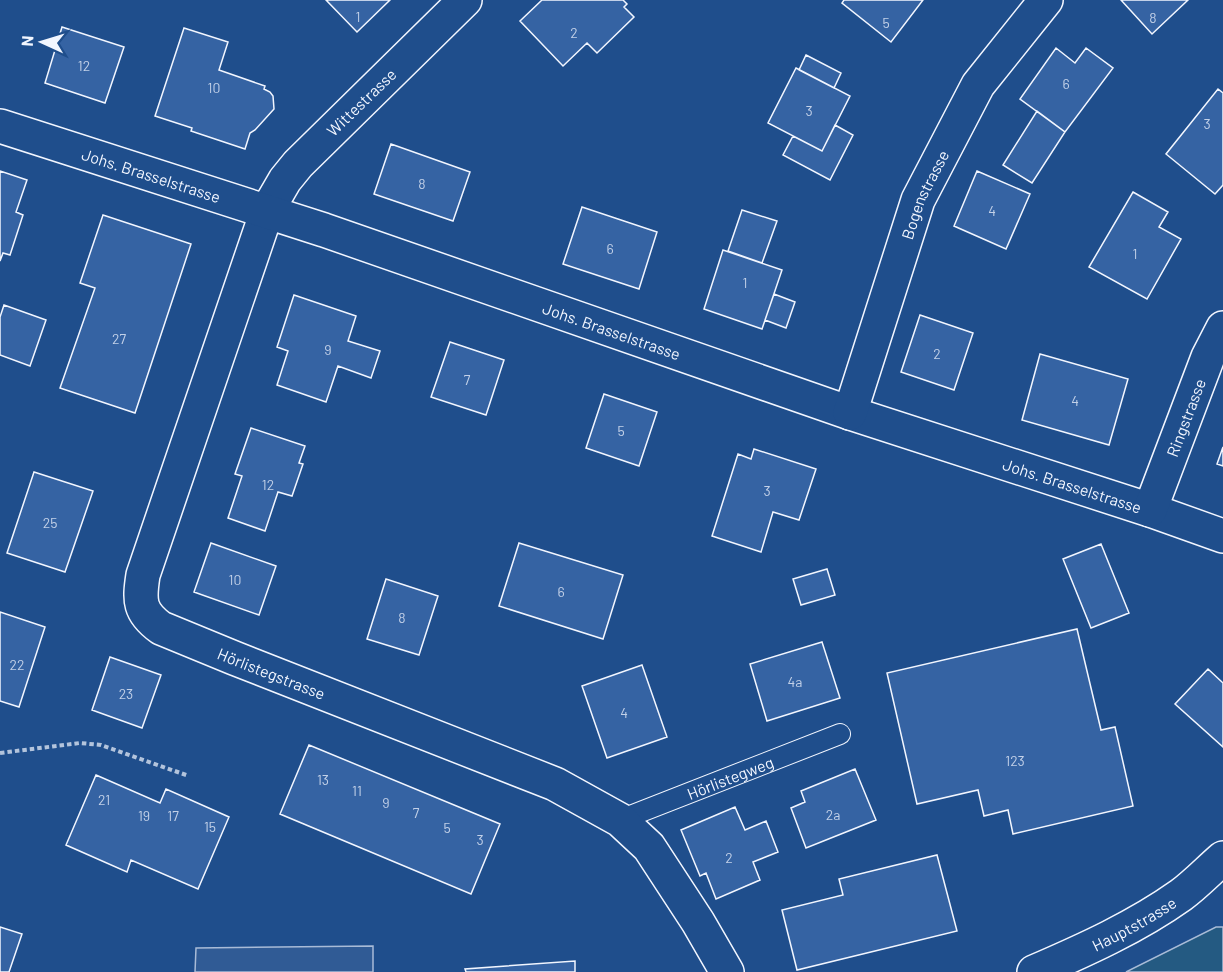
<svg xmlns="http://www.w3.org/2000/svg" width="1223" height="972" font-family="Barlow,sans-serif">
  <style>
    .green { fill: #245a82; stroke: #a8bbd7; stroke-width: 1.5 }
    .parking { fill: #305b95; stroke: #a8bbd7; stroke-width: 1.5 }
    .building { fill: #3563a3; stroke: #f2f6ff; stroke-width: 1.5 }
    .lines { fill: none; stroke-linecap: round; stroke-linejoin: round }
    .lane-casing { stroke: #f2f6ff; stroke-width: 22 }
    .street-casing { stroke: #f2f6ff; stroke-width: 36 }
    .primary-casing { stroke: #f2f6ff; stroke-width: 36 }
    .path { stroke: #b3c4dc; stroke-width: 4; stroke-dasharray: 4.5 3; stroke-linecap: butt }
    .lane { stroke: #1f4e8c; stroke-width: 20 }
    .street { stroke: #1f4e8c; stroke-width: 33 }
    .primary { stroke: #1f4e8c; stroke-width: 33 }
    .labels { text-anchor: middle; dominant-baseline: central; stroke-width: 4.5; stroke-linejoin: round; paint-order: stroke }
    .number-label { font-size: 14px; fill: #c3d1e8 }
    .street-label { font-size: 16px; fill: #f2f6ff; stroke: #1f4e8c }
  </style>
  <rect width="100%" height="100%" fill="#1f4e8c"/>
  <path class="green" d="M1216 927H1223V972H1126Z"/>
  <path class="parking" d="M373 946V972H195L196 948Z"/>
  <path class="building" d="M326 0H390L357 32Z
    M542 0H623L627 4 624 7 634 17 597 53 587 43 563 66 520 21Z
    M844 0H923L891 42 842 3Z
    M1121 0H1188L1152 34Z
    M62 27 124 47 105 103 45 83Z
    M184 28 228 42 219 70 265 86 264 89 270 92 273 96 274 109 255 130 250 133 245 149 191 131 192 128 155 116Z
    M1056 48 1075 63 1086 48 1113 68 1065 132 1020 99Z
    M806 55 841 73 834 88 799 70Z
    M796 68 850 96 822 151 768 123Z
    M1218 89 1223 93V185L1215 194 1166 154Z
    M1037 111 1065 132 1032 183 1003 165Z
    M835 125 853 135 830 180 783 155 793 136 822 151Z
    M391 144 470 172 453 221 374 194Z
    M0 171 27 180 16 212 23 215 10 255 3 253 0 261Z
    M977 171 1030 194 1006 249 954 226Z
    M1133 192 1168 212 1159 227 1181 239 1147 299 1089 267Z
    M582 207 657 232 639 289 563 264Z
    M742 210 777 221 762 263 728 251Z
    M103 215 191 244 135 413 60 388 95 288 80 283Z
    M723 250 782 270 762 329 704 309Z
    M774 294 795 302 786 328 765 320Z
    M294 295 356 316 348 341 380 351 371 378 338 366 326 402 277 385 288 351 277 347Z
    M4 305 46 320 30 366 0 355V317Z
    M920 315 973 333 954 390 901 372Z
    M450 342 504 360 486 415 431 397Z
    M1040 354 1128 379 1109 445 1022 420Z
    M604 394 657 412 639 466 586 448Z
    M251 428 305 446 299 463 303 464 292 496 278 492 265 531 228 518 242 476 235 474Z
    M1223 447V466L1217 464Z
    M754 449 816 469 799 520 773 512 761 552 712 536 738 454 751 459Z
    M34 472 93 491 65 572 7 553Z
    M211 543 276 566 259 615 194 592Z
    M519 543 623 575 603 639 499 606Z
    M1101 544 1129 613 1091 628 1063 559Z
    M827 569 835 595 801 605 793 579Z
    M386 579 438 596 419 655 367 639Z
    M0 612 45 627 19 707 0 701Z
    M1077 629 1101 730 1115 727 1133 806 1013 834 1008 810 984 816 978 790 917 804 887 673Z
    M822 642 840 698 767 721 750 664Z
    M110 657 161 675 142 728 92 710Z
    M642 665 667 737 607 758 582 686Z
    M1208 669 1223 683V747L1175 704Z
    M309 745 500 824 471 894 280 814Z
    M855 769 876 820 806 848 791 808 805 802 801 791Z
    M96 775 160 803 166 789 229 817 198 889 131 860 127 872 66 845Z
    M735 807 745 830 766 821 778 852 753 862 760 880 716 899 706 873 700 876 681 830Z
    M937 855 957 931 797 970 782 910 843 895 839 879Z
    M0 927 22 934 9 972H0Z
    M575 961V972H466L465 969Z"/>
  <g class="lines">
    <defs>
      <g id="lane">
        <path id="s1" d="M620 820 840 734"/>
      </g>
      <g id="street">
        <path id="s2" d="M465 0 298 164 285 180 267 211 143 575C139 601 139 612 161 628L234 658 555 784 620 820 649 847 698 922 727 972"/>
        <path id="s3" d="M0 126 324 230 850 413 1150 510 1223 536"/>
        <path id="s4" d="M850 413 918 200 978 85 1046 0"/>
        <path id="s5" d="M1150 510 1208 357 1223 328"/>
      </g>
      <g id="primary">
        <path id="s6" d="M1034 972C1085 950 1136 927 1181 895 1196 884 1209 870 1223 858"/>
      </g>
    </defs>
    <use href="#lane" class="lane-casing"/>
    <use href="#street" class="street-casing"/>
    <use href="#primary" class="primary-casing"/>
    <path class="path" d="M0 753 80 743 101 745 189 776"/>
    <use href="#lane" class="lane"/>
    <use href="#street" class="street"/>
    <use href="#primary" class="primary"/>
  </g>
  <g class="labels">
    <g class="number-label">
      <text x="358" y="16">1</text>
      <text x="1153" y="17">8</text>
      <text x="886" y="22">5</text>
      <text x="574" y="32">2</text>
      <text x="84" y="65">12</text>
      <text x="1066" y="83">6</text>
      <text x="214" y="87">10</text>
      <text x="809" y="110">3</text>
      <text x="1207" y="123">3</text>
      <text x="422" y="183">8</text>
      <text x="992" y="210">4</text>
      <text x="610" y="248">6</text>
      <text x="1135" y="253">1</text>
      <text x="745" y="282">1</text>
      <text x="119" y="338">27</text>
      <text x="328" y="349">9</text>
      <text x="937" y="353">2</text>
      <text x="467" y="379">7</text>
      <text x="1075" y="400">4</text>
      <text x="621" y="430">5</text>
      <text x="268" y="484">12</text>
      <text x="767" y="490">3</text>
      <text x="50" y="522">25</text>
      <text x="235" y="579">10</text>
      <text x="561" y="591">6</text>
      <text x="402" y="617">8</text>
      <text x="17" y="664">22</text>
      <text x="795" y="681">4a</text>
      <text x="126" y="693">23</text>
      <text x="624" y="712">4</text>
      <text x="1015" y="760">123</text>
      <text x="323" y="779">13</text>
      <text x="357" y="790">11</text>
      <text x="104" y="799">21</text>
      <text x="386" y="802">9</text>
      <text x="416" y="812">7</text>
      <text x="833" y="814">2a</text>
      <text x="144" y="815">19</text>
      <text x="173" y="815">17</text>
      <text x="210" y="826">15</text>
      <text x="447" y="827">5</text>
      <text x="480" y="839">3</text>
      <text x="729" y="857">2</text>
    </g>
    <g class="street-label">
      <text transform="translate(361 102) rotate(-44)">Wittestrasse</text>
      <text stroke="none"><textPath href="#s3" startOffset="159">Johs. Brasselstrasse</textPath></text>
      <text stroke="none"><textPath href="#s4" startOffset="231">Bogenstrasse</textPath></text>
      <text stroke="none"><textPath href="#s3" startOffset="645">Johs. Brasselstrasse</textPath></text>
      <text stroke="none"><textPath href="#s5" startOffset="99">Ringstrasse</textPath></text>
      <text stroke="none"><textPath href="#s3" startOffset="1131">Johs. Brasselstrasse</textPath></text>
      <text stroke="none"><textPath href="#s2" startOffset="855">Hörlistegstrasse</textPath></text>
      <text stroke="none"><textPath href="#s1" startOffset="118">Hörlistegweg</textPath></text>
      <text stroke="none"><textPath href="#s6" startOffset="111">Hauptstrasse</textPath></text>
    </g>
  </g>
  <g transform="translate(42 42) rotate(274)" stroke="#1f4e8c" stroke-width="4.5" paint-order="stroke">
  <path d="M0-4.5L10 22L0 15L-10 22Z" fill="#f2f6ff"/>
  <text y="-9" font-size="16" font-weight="bold" text-anchor="middle" fill="#f2f6ff">N</text>
  </g>
</svg>
